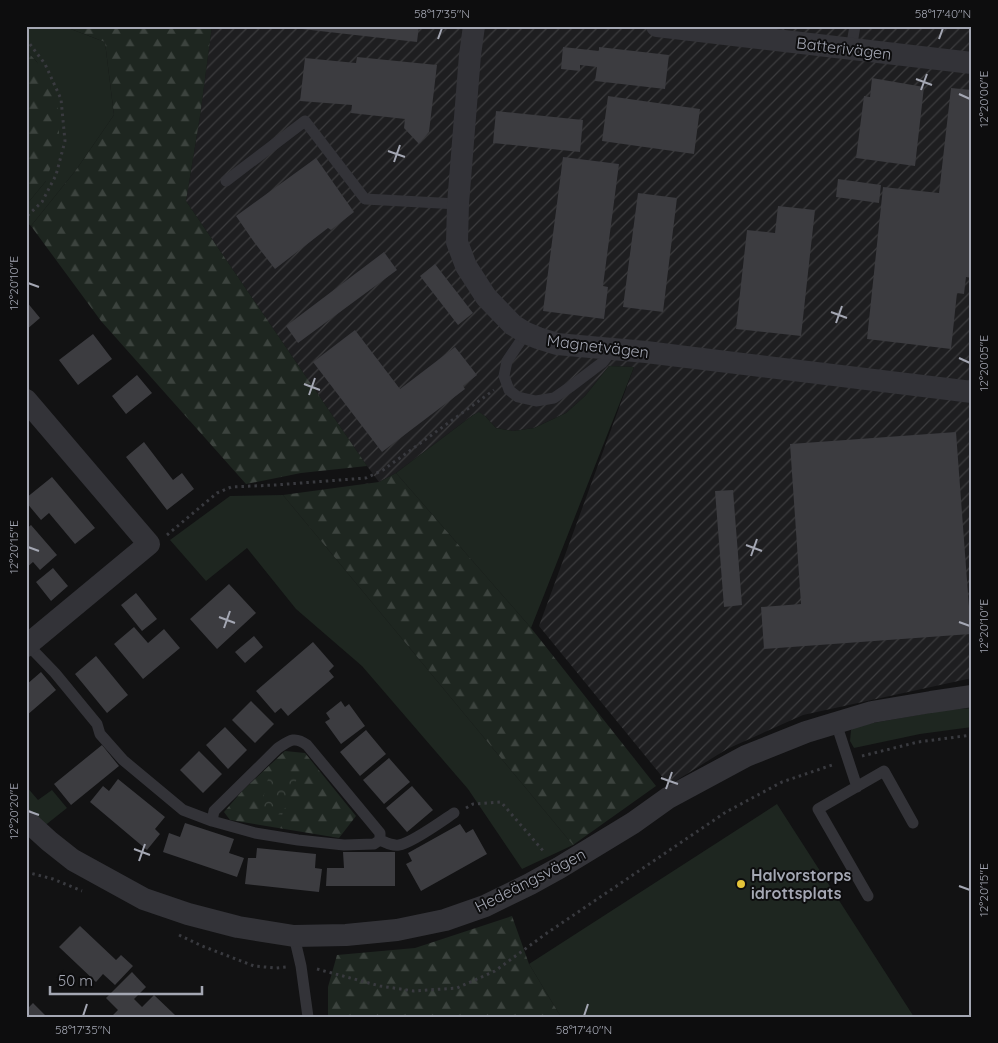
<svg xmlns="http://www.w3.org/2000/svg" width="998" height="1043" font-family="Quicksand,sans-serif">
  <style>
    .industrial { fill: url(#industrial-furrows) }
    .grass { fill: #1e2620 }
    .forest { fill: url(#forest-firs) }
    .park { fill: url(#park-crowns) }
    .building { fill: #3c3c40 }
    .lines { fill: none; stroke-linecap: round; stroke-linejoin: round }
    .path { stroke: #393a3f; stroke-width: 3; stroke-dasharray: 2.5 4; stroke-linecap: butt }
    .lane { stroke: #333338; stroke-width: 11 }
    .street { stroke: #333338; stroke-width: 22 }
    .ticks { fill: none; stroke: #a4a7b3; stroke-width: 2 }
    .poi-dot { fill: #e5c539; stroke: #0d0d0e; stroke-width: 2 }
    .labels { text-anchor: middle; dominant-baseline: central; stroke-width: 4; stroke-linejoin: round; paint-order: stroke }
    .street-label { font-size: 16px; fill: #a4a7b3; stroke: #0d0d0e }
    .poi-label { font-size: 16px; font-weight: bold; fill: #a4a7b3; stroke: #0d0d0e; text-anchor: start }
    .neatline { fill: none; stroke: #a4a7b3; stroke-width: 2 }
    .ticks-label { font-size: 12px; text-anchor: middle; fill: #a4a7b3 }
  </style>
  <defs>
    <pattern id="industrial-furrows" width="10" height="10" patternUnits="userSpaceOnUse" patternTransform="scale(1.25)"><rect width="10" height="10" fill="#1e1e20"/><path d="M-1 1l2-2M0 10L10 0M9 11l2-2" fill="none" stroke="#3c3c3e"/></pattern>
    <pattern id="forest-firs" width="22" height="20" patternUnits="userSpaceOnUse" patternTransform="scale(1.25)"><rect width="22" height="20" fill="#1e2620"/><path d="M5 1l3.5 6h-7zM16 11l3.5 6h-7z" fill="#3c433e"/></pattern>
    <pattern id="park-crowns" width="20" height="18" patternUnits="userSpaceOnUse" patternTransform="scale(1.25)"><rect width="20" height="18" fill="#1e2620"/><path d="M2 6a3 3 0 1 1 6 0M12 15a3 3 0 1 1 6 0" fill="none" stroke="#3c433e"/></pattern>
  </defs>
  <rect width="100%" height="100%" fill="#121213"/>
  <path class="industrial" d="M212 26H972V678L803 715 727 749 669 785 539 626 634 367 609 366 585 396 566 413 534 428 513 431 496 428 485 416 479 413 473 415 396 473 379 482 367 466 186 201 200 116Z"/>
  <path class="grass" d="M26 26H63L105 42 114 115 76 170 31 226 26 222V205L46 181 37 62 26 50Z
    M609 366 634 367 531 628 396 473 473 415 479 412 485 416 496 428 513 431 534 428 566 413 585 396Z
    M283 495 573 845 522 869 468 789 362 666 296 609 247 548 206 581 170 540 230 496Z
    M972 708V727L920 734 854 748 850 741 851 730 856 726 946 710Z
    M26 786 38 800 52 790 67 808 43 827 26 808Z
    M777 804 914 1017H561L529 964Z"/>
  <path class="forest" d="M63 26H212L200 116 186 201 367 466 301 473 246 484 101 321 31 226 76 170 114 115 105 42Z
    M26 50 37 62 59 111V142L46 181 26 205Z
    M396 473 531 628 656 786 573 845 283 495 379 482Z
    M285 751 305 753 356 816 339 838 230 820 224 812 243 790Z
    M512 916 529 964 561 1017H328V987L337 955 415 948Z"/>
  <path class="park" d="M269 775 298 776 282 815 260 810Z"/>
  <path class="building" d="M303 26H419L417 42 302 29Z
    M563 47 599 51V47L669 55 665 89 595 81 597 67 580 65V71L561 69Z
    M357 57 437 65 429 132 419 144 404 128 405 119 351 113 352 105 300 101 305 58 356 63Z
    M872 78 924 87 915 166 856 158 864 96 870 97Z
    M951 88 972 90V278L966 277 964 294 957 293 951 349 867 339 883 187 939 193Z
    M608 96 700 109 694 154 602 141Z
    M496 111 583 120 580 152 493 143Z
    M563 157 619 164 603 286 608 287 604 319 543 311Z
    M316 158 354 212 331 230 328 228 275 269 254 242 236 216Z
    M838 179 881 185 879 203 836 197Z
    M638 193 677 198 663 312 623 307Z
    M778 206 815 210 801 336 736 329 747 230 775 233Z
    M384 252 397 270 298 343 286 326Z
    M435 264 473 313 458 325 420 276Z
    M26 301 40 318 26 330Z
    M355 330 400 389 455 347 477 375 463 386 465 389 382 452 313 362Z
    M93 334 112 359 78 385 59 360Z
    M137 375 152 393 126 414 112 396Z
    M956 432 971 634 764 649 761 607 801 604 790 444Z
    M144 442 173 480 182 473 194 489 167 510 126 457Z
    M52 477 95 528 75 544 49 513 41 520 26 502V498Z
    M733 490 742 605 724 607 715 491Z
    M31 525 57 555 40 570 33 562 26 568V529Z
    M53 568 68 586 51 601 36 582Z
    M229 584 256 613 217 649 190 619Z
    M136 593 157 619 142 631 121 605Z
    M134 627 148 643 164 629 180 648 143 679 114 644Z
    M254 636 263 647 245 663 235 652Z
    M313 642 334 666 329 671 334 677 288 716 281 708 275 713 256 691Z
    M96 656 128 695 107 713 75 674Z
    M41 672 56 690 26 716V685Z
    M251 701 274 724 255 743 232 720Z
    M341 701 345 707 349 704 365 726 341 744 325 722 330 719 326 713Z
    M225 727 247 750 228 769 206 745Z
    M366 730 386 754 360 776 340 752Z
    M102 745 119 766 71 805 54 784Z
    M199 751 222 774 203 793 180 770Z
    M389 758 410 782 384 804 363 780Z
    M118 779 165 817 155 829 160 834 147 850 90 802 103 786 109 791Z
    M412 786 433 810 407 832 386 808Z
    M185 823 234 839 229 853 244 858 237 877 163 852 169 833 180 837Z
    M460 824 466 833 473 829 487 854 421 891 406 864 412 861 408 853Z
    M257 848 316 854 315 868 322 869 319 892 245 884 248 858H256Z
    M343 852H395V886H326L327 868H344Z
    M80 926 116 960 121 955 133 966 115 985 103 974 96 982 59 947Z
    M132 972 146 987 134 999 142 1007 154 995 175 1015 173 1017H111L118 1010 106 998Z
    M33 1003 45 1015 43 1017H26V1010Z"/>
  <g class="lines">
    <path class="path" d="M26 39 45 64 61 99 65 141 56 175 42 202 26 217
      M167 535 217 493 231 487 275 485 366 478 383 470 494 390
      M862 756 918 742 972 735
      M466 808 473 804 501 802 545 853
      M26 872 53 879 82 891
      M179 935 202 946 254 966 276 968 286 967
      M317 969 380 986 414 991 457 988 495 971 547 933 726 812 782 782 835 764"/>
    <path class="lane" d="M851 49 855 26
      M226 181 305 121 365 199 458 204
      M526 333 507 361 504 376 509 390 518 397 536 401 554 398 570 387 603 362 613 349
      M28 645 55 673 97 724 100 734 123 760 183 810 212 821 255 833 298 840 344 845 374 844 380 840V833L307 745C295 736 290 740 278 748L214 811 212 821
      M836 723 857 787
      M380 840C387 843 392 846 399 845 412 843 442 821 454 813
      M868 896 818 809 884 771 913 823
      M294 936 301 966 308 1017"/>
    <path class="street" d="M474 26 470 55 458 204 457 242 466 266 486 297 513 325 526 333 538 338 557 344 646 352 972 392
      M657 26 972 63
      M26 400 149 544 26 646
      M26 820 49 841 73 860 144 899 188 914 238 927 294 936 346 935 397 930 445 920 485 906 530 884 559 868 633 823 668 798 746 756 806 732 872 712 931 702 972 696"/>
  </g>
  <path class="ticks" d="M438 39 442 28M939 39 943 28M916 79 932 85M921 90 927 74M959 94 970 99M388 151 405 157M394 162 400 145M28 283 39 287M831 312 847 318M836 323 842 306M959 358 970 363M304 384 320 390M309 395 315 378M746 545 762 551M28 547 39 551M751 556 757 539M219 617 235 623M959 622 970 626M224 628 230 611M661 778 678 784M666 789 672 772M28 811 39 815M134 849 150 855M139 861 145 844M959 886 970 890M83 1016 87 1004M584 1016 588 1004"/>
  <circle class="poi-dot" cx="741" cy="884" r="5"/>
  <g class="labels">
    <g class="street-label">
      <text transform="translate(844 48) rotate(7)">Batterivägen</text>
      <text transform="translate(598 346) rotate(7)">Magnetvägen</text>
      <text transform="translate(530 880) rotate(-27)">Hedeängsvägen</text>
    </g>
    <g class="poi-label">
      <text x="751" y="875">Halvorstorps<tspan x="751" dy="18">idrottsplats</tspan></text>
    </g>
  </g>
  <rect width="998" height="1043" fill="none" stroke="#0d0d0e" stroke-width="55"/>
  <path d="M50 986v8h152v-8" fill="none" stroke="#a4a7b3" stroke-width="2.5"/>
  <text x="58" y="986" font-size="15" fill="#a4a7b3" stroke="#0d0d0e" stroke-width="4" paint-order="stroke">50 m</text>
  <rect x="28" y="28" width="942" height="988" class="neatline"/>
  <g class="ticks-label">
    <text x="442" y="18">58°17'35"N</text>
    <text x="943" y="18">58°17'40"N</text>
    <text transform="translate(984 99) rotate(-90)" y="4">12°20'00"E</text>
    <text transform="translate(14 283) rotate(-90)" y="4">12°20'10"E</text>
    <text transform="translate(984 363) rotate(-90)" y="4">12°20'05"E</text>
    <text transform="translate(14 547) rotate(-90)" y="4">12°20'15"E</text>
    <text transform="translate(984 626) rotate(-90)" y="4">12°20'10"E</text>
    <text transform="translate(14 811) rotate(-90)" y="4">12°20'20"E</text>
    <text transform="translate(984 890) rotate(-90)" y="4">12°20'15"E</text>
    <text x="83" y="1034">58°17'35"N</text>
    <text x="584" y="1034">58°17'40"N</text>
  </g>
</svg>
